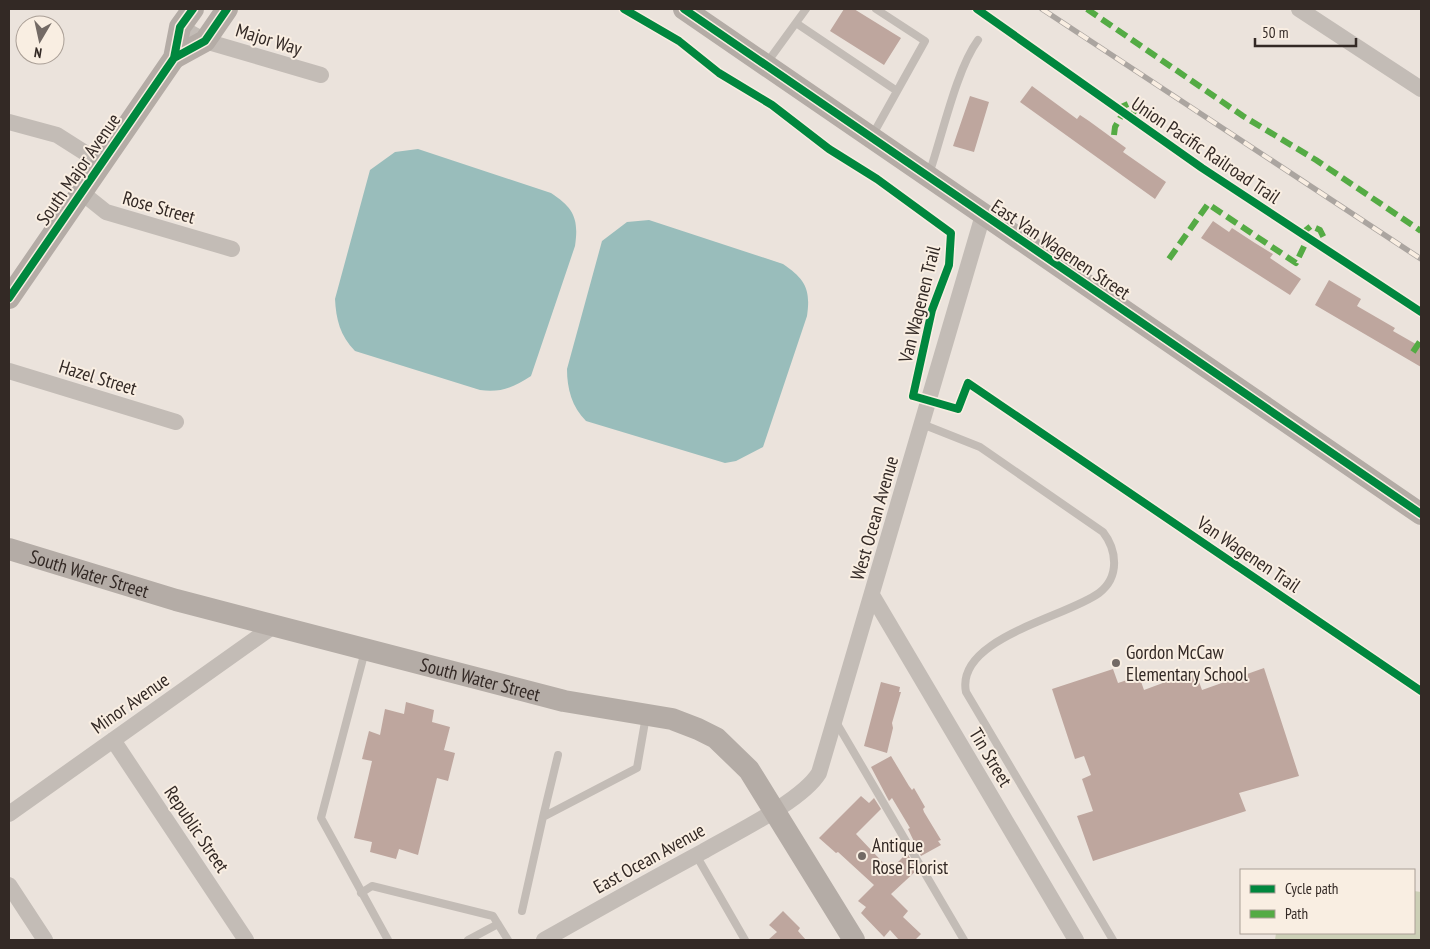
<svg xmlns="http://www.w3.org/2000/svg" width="1430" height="949" font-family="'PT Sans Narrow',sans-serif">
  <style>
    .green { fill: #cccfb6 }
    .water { fill: #99bdbb }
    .building { fill: #bea69e }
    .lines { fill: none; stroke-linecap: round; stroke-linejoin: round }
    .lane { stroke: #c3bcb6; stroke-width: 8 }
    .street { stroke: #c3bcb6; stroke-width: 16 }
    .secondary { stroke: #b4aca6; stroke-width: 22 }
    .rail-casing { stroke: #aba5a0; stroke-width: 5.5 }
    .rail { stroke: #f9eee2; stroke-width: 4; stroke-dasharray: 11; stroke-linecap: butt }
    .quiet { stroke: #54ab44; stroke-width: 6; stroke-dasharray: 12 6; stroke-linecap: butt }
    .cycleway-casing { stroke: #f9eee2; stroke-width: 11 }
    .cycleway { stroke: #00873e; stroke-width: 8 }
    .poi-dot { fill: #736a65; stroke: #f9eee2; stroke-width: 2 }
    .labels { text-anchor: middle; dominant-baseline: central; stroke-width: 4; stroke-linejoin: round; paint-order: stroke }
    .street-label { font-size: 19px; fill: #332925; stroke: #f9eee2 }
    .poi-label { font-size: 19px; fill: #332925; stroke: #f9eee2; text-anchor: start }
  </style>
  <rect width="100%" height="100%" fill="#ebe3dc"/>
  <path class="green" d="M1414 891 1421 892V940H1275L1276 933H1414Z"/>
  <path class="water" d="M418 149 551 193C574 208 579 219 575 246L531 376C514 387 501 393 480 390L355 351C340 336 336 319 335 299L370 170 395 152Z
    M649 220 783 264C805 279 811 289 807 316L763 447 736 461 725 463 586 421C572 407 567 389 567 369L602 241 627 222Z"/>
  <path class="building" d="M844 9H854L901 38 884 65 830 31Z
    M1032 86 1077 119 1080 115 1089 121 1126 148 1123 152 1166 182 1155 199 1020 102Z
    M970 96 989 102 974 152 953 146Z
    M1213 221 1229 232 1232 228 1255 243 1273 254 1270 258 1301 279 1290 295 1201 238Z
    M1329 280 1361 299 1357 306 1395 328 1393 331 1421 347V367L1315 305Z
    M1264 668 1299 776 1239 793 1246 811 1093 861 1077 816 1093 811 1082 779 1091 775 1084 756 1075 759 1052 689 1113 669 1118 683 1139 676 1144 690 1195 671 1202 690Z
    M881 682 900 687 899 692H901L892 723 893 728 887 753 864 746Z
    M406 702 434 710 432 722 450 727 444 750 455 753 448 781 437 778 418 855 399 849 396 859 370 852 372 842 354 838 372 761 362 759 369 731 380 735 385 709 404 714Z
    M891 756 909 786 912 790 914 788 925 807 923 809 924 812 941 840 938 841 941 845 921 856 908 829 910 828 892 798 889 801 871 767Z
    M861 796 869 803 874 798 881 809 856 834 890 870 907 853 917 870 891 894 908 911 903 917 921 934 915 940H899L890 930 884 937 861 913 866 907 858 901 874 885 838 852 836 853 819 838Z
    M783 911 800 928 798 931 806 940H768L777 932 769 925Z"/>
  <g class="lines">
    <path class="lane" d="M796 23 897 91
      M766 64 806 9
      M872 136 925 41 876 9
      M929 174C942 137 956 70 978 40
      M922 424 980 447 1103 532C1117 550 1120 577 1099 593 1067 617 955 638 966 692L1113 940
      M365 651 321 818 388 940
      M836 722 964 940
      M543 817 558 755
      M696 855 745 940
      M361 893 372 886 493 916 508 940
      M522 911 543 817 637 768 646 716
      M468 940 498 924"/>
    <path class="street" d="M1299 9 1421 89
      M180 27 205 41 321 75
      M9 122 57 135 101 163
      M81 192 106 212 232 249
      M9 371 176 422
      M872 595 1076 940
      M113 740 246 940
      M9 814 275 625
      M9 885 45 940
      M544 940C597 910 650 880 704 851 735 833 802 801 819 773L983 215"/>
    <g class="secondary">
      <path d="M684 9 1421 514"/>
      <path d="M174 58 205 41 227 9"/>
      <path d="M9 298 174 58 180 27 193 9"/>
      <path id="s1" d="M9 549 176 600 564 701 672 719 698 729 716 738 749 770 854 940"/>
    </g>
    <defs>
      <path id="rail" d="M1042 9 1421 259"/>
    </defs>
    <use href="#rail" class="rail-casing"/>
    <use href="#rail" class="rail"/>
    <path class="quiet" d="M1087 9 1243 116 1316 160 1421 231
      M1117 109 1128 104 1135 109 1131 118
      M1114 135 1115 127 1123 113
      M1301 234 1311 226 1320 230 1324 238 1320 246
      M1169 259 1208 204 1296 263 1308 238
      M1413 352 1421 340"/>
    <defs>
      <path id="cycleway" d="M624 9 679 41 719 73 772 105 829 149 877 179 951 233 949 265 932 310 913 396 958 409 968 383 1421 691
        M684 9 1421 514
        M977 9 1202 168 1421 312
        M174 58 205 41 227 9
        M9 298 174 58 180 27 193 9"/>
    </defs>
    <use href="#cycleway" class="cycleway-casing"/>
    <use href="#cycleway" class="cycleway"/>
  </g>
  <g class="poi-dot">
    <circle cx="1116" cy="663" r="5"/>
    <circle cx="862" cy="856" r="5"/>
  </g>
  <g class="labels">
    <g class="street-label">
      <text transform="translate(269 39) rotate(17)">Major Way</text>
      <text transform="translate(1206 150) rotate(34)">Union Pacific Railroad Trail</text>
      <text transform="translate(78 169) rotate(-55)">South Major Avenue</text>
      <text transform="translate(159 207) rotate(16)">Rose Street</text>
      <text transform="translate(1061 249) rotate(34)">East Van Wagenen Street</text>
      <text transform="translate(919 304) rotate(-76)">Van Wagenen Trail</text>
      <text transform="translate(98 377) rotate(17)">Hazel Street</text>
      <text transform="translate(874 518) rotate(-74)">West Ocean Avenue</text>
      <text transform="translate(1249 554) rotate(34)">Van Wagenen Trail</text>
      <text stroke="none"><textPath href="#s1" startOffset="84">South Water Street</textPath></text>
      <text stroke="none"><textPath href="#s1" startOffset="489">South Water Street</textPath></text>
      <text transform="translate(130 703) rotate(-35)">Minor Avenue</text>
      <text transform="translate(991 757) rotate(59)">Tin Street</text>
      <text transform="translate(197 829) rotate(56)">Republic Street</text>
      <text transform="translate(649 858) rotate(-29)">East Ocean Avenue</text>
    </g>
    <g class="poi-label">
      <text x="1126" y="652">Gordon McCaw<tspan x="1126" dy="22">Elementary School</tspan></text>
      <text x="872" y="845">Antique<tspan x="872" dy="22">Rose Florist</tspan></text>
    </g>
  </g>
  <rect width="1430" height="949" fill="none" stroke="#332925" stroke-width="20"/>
  <rect x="1240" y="869" width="175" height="65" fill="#f9eee2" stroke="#aa9f96"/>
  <rect x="1250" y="885" width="25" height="8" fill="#00873e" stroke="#aa9f96"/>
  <text x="1285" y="894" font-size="15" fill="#332925">Cycle path</text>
  <rect x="1250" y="910" width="25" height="8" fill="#54ab44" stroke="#aa9f96"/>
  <text x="1285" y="919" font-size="15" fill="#332925">Path</text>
  <g transform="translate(40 40) rotate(189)"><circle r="24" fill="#f9eee2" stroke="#aa9f96"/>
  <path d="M0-4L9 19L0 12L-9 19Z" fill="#736a65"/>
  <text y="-8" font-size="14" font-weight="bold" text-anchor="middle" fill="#332925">N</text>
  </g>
  <path d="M1255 38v8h101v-8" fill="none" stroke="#332925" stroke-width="2.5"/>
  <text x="1262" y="38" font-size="15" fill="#332925" stroke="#f9eee2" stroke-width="4" paint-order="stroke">50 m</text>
</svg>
